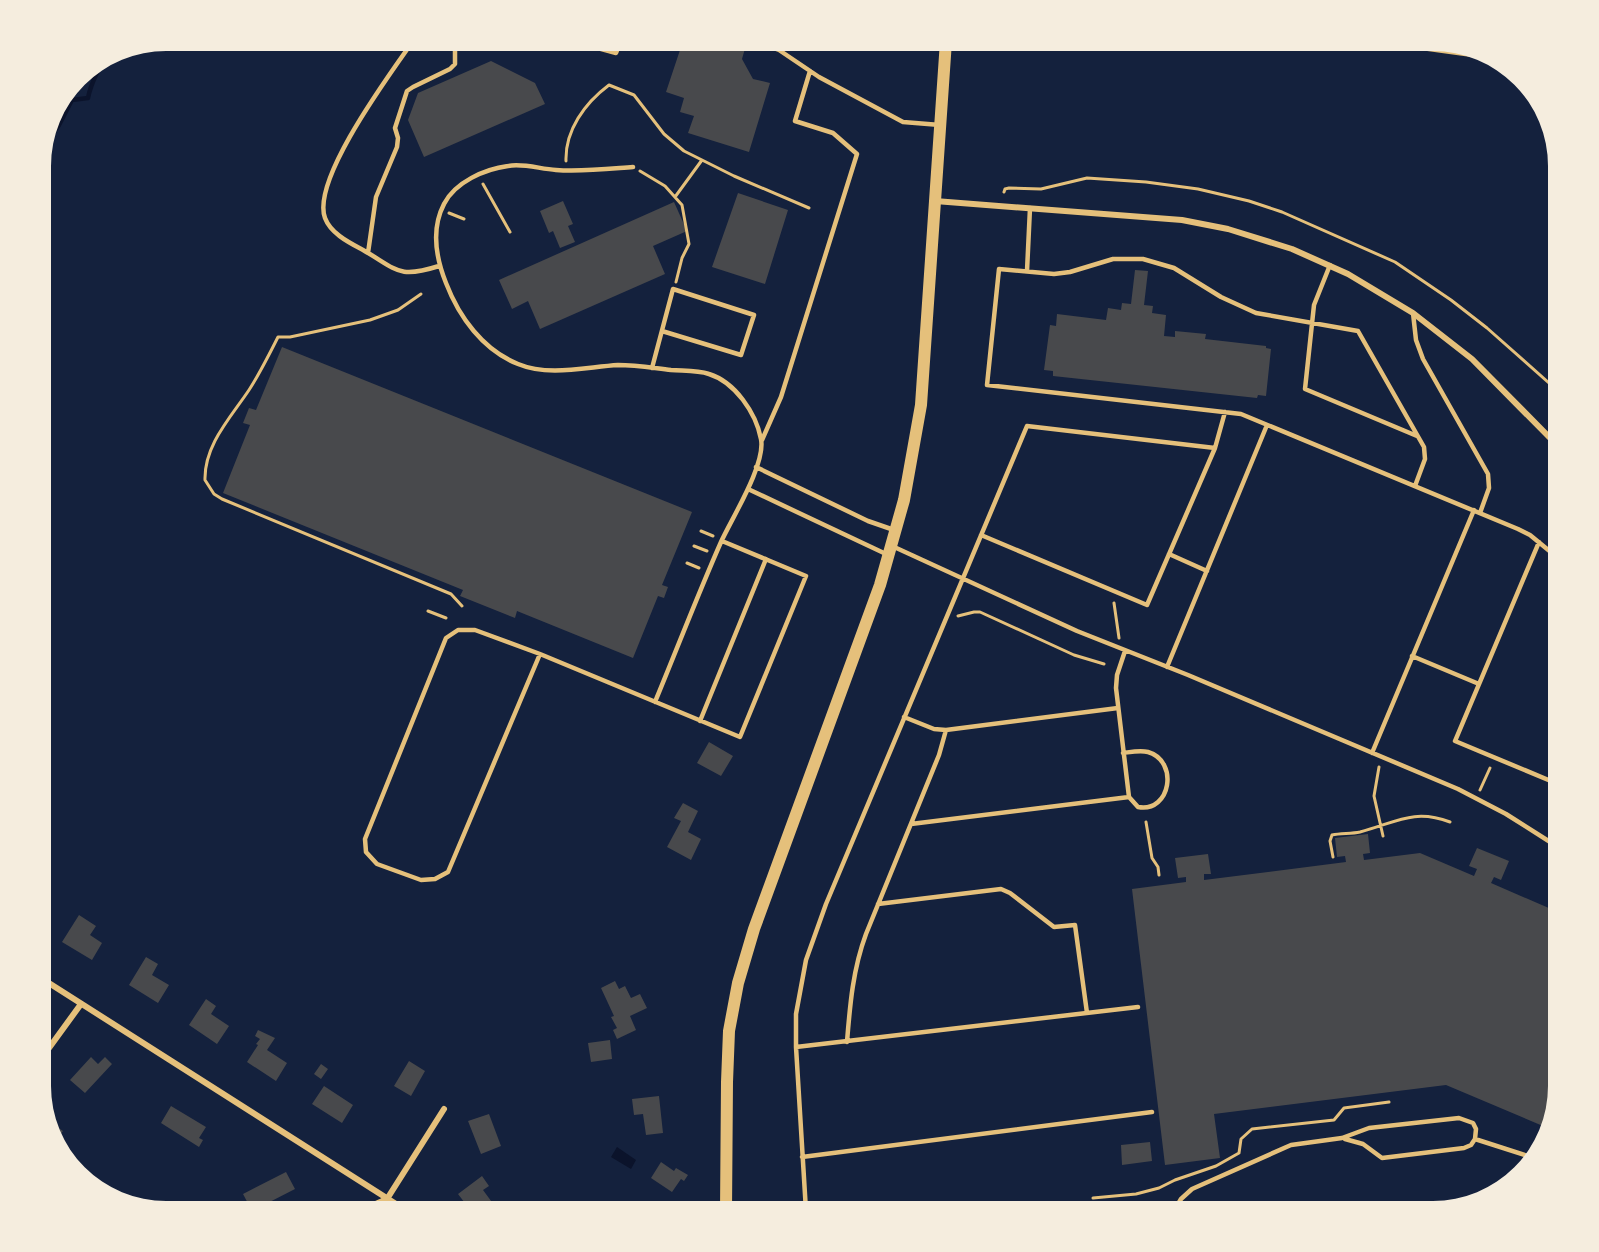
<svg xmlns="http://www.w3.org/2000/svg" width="1599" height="1252" font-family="Roboto,sans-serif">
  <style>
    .water { fill: #0b132b }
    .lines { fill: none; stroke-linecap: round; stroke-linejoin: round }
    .stream { stroke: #0b132b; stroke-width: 4.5 }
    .building { fill: #48494c }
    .path { stroke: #e5c07b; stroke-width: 3 }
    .service { stroke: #e5c07b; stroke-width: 4.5 }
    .minor { stroke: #e5c07b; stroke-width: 6 }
    .secondary { stroke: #e5c07b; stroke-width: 12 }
    .motorway { stroke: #e5c07b; stroke-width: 18 }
  </style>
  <rect width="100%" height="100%" fill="#14213d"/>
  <path class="water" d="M617 1147 636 1160 631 1169 611 1157Z"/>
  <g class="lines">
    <path class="stream" d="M45 143 59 125 72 100 88 98C91 82 97 74 103 60"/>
  </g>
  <path class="building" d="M683 41H733L746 45 742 59 753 79 770 83 749 152 688 133 694 116 680 112 684 98 666 92Z
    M491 61 535 83 545 104 424 157 408 120 418 93Z
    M738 193 788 210 765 284 712 267Z
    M563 201 573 224 568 226 575 242 560 248 553 231 549 233 540 211Z
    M674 202 687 231 653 246 665 274 540 329 528 301 512 309 499 280Z
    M1135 270 1148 271 1144 305 1153 306 1152 313 1166 315 1164 336 1175 337V331L1206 334 1205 339 1266 346V348L1271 349 1266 396 1258 395 1257 398 1053 376V371L1044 370 1050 325 1056 326 1057 314 1106 320 1108 308 1121 310 1122 303 1131 304Z
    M282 347 692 512 662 585 668 587 664 598 658 596 633 658 517 611 515 618 460 596 463 590 223 493 250 425 243 423 249 408 256 410Z
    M709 742 733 756 721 776 697 763Z
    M683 803 698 811 688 832 701 839 691 860 667 847 681 821 674 818Z
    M1368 834 1370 853 1363 854 1364 860 1420 853 1474 876 1477 869 1469 866 1477 848 1509 861 1501 880 1494 877 1491 883 1558 912V1086L1550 1129 1446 1085 1214 1114 1220 1158 1165 1165 1132 889 1186 882V877L1178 878 1175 858 1208 854 1211 874H1204V880L1346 862 1345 856 1337 857 1335 838Z
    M79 915 96 926 90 935 102 943 92 960 62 942Z
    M146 957 158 964 152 975 169 985 158 1003 129 985Z
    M615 981 619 989 625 986 631 998 640 994 647 1008 630 1016 636 1030 617 1039 613 1030 617 1028 611 1017 614 1016 601 988Z
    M206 999 216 1006 211 1014 229 1026 217 1044 189 1025Z
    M258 1030 275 1038 267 1050 287 1063 276 1081 247 1062 258 1045 256 1044 260 1039 255 1036Z
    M610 1040 612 1059 591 1062 588 1043Z
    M91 1057 98 1064 105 1057 112 1064 85 1093 70 1080Z
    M409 1061 425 1071 411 1096 394 1086Z
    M321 1064 328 1069 321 1079 314 1074Z
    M324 1086 353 1105 342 1123 312 1104Z
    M659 1096 663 1133 646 1135 643 1114 634 1115 632 1099Z
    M171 1106 206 1127 199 1138 203 1140 199 1147 161 1123Z
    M489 1114 501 1146 481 1154 468 1121Z
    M48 1121 63 1131 54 1143V1142Z
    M1150 1142 1152 1161 1122 1165 1121 1145Z
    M661 1162 674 1171 676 1168 688 1175 684 1181 681 1179 672 1192 651 1178Z
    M286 1172 295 1189 252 1211 243 1194Z
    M482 1176 489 1186 483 1190 497 1209 493 1211H471L458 1194Z"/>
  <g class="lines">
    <path class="path" d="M464 47 471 41
      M566 161C565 130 585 103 609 85L634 95 664 134 684 151 734 176 809 208
      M640 171 665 186 682 205 689 244 682 258 676 282
      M483 184 510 232
      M1004 192 1005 189 1009 188 1041 189 1087 178 1146 182 1198 189 1249 201 1282 212 1395 262 1451 300 1487 328 1558 391
      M675 197 702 160
      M449 213 464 219
      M421 294 398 310 370 320 290 337H278C269 355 260 373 249 390 231 417 204 445 205 480L214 494 222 499 451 594 462 606
      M701 531 713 536
      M694 546 707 551
      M687 563 699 568
      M1114 603 1119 638
      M428 611 446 618
      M958 616 974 612H980L1074 655 1104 664
      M1379 767 1374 796 1383 836
      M1480 790 1490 768
      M1146 822 1152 858 1158 867 1159 875
      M1333 857 1330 841 1332 835C1341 833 1351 834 1360 832 1395 823 1413 808 1450 822
      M1093 1198 1136 1194 1159 1188 1175 1180 1216 1166 1239 1153 1241 1139 1252 1129 1334 1120 1344 1108 1389 1102"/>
    <path class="service" d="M413 41C390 74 311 180 325 218 331 234 350 243 363 250 398 270 398 279 439 266
      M572 41 616 53 621 41
      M754 41 779 50 819 77 903 122 940 125
      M633 167C607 169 581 172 556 170 540 169 523 163 508 166 485 169 455 182 444 204 431 229 436 258 446 283 459 317 483 350 518 364 549 377 586 367 618 365 636 365 653 368 671 370 684 371 697 370 709 374 735 382 756 413 761 439 766 464 732 518 721 542 698 594 677 649 655 702
      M368 253 376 197 397 147 398 138 395 128 407 91 413 87 450 69 455 64V41
      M1330 265 1314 305 1305 389 1417 436
      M1027 271 1030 208
      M1413 313 1416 340 1423 359 1488 474 1489 488 1480 513
      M652 368 673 289 754 315 741 355 662 331
      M762 440 781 397 857 154 833 133 795 121 810 71
      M756 467 868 521 894 530
      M1415 486 1425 459 1424 447 1358 331 1256 313 1221 297 1174 268 1143 259H1113L1070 272 1054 274 999 269 987 385 1241 414 1518 529 1530 535 1558 558
      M748 489 886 554
      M981 535 1147 605 1215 448 1225 412
      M1539 542 1455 741 1558 784
      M892 546 1077 631 1188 675 1458 789 1506 814 1558 847
      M1169 554 1207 571
      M540 654 448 872 435 879 421 880 377 864 366 852 365 839 446 638 458 630H475L540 654 740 737 806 576 722 541
      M1412 656 1479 684
      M1167 667 1267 425
      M904 717 934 729 946 730 1118 708
      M700 721 766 559
      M1123 753C1131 752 1140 750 1148 752 1179 761 1171 813 1138 807L1129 797 1116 688 1117 675 1125 651
      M1372 753 1474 510
      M911 824 1129 797
      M878 904 1001 889 1010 893 1054 927 1075 925 1087 1013
      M847 1042C850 1004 853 969 866 934L939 755 946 730
      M796 1047 1138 1007
      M1345 1139 1363 1144 1382 1158 1464 1148 1471 1145 1475 1139 1534 1158
      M802 1157 1152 1112
      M806 1211 796 1047V1014L806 960 826 904 1027 426 1215 448
      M1084 1211 1097 1210V1211
      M1174 1211 1181 1199 1192 1189 1291 1145 1342 1138 1369 1128 1459 1118 1473 1123 1476 1129 1475 1139"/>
    <path class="minor" d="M935 201 1182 220 1228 229 1292 249 1348 274 1413 313 1472 359 1558 446
      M41 978 407 1211
      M41 1059 81 1004
      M360 1211 387 1199 444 1109"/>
    <path class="secondary" d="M726 1211 727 1082 729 1031 738 983 754 929 880 585 904 500 921 405 946 41"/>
    <path class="motorway" d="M1421 41 1472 48"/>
  </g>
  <path d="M0 0H1599V1252H0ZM166 51H1433A115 115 0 0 1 1548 166V1086A115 115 0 0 1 1433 1201H166A115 115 0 0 1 51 1086V166A115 115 0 0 1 166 51Z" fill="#f5edde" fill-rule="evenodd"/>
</svg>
